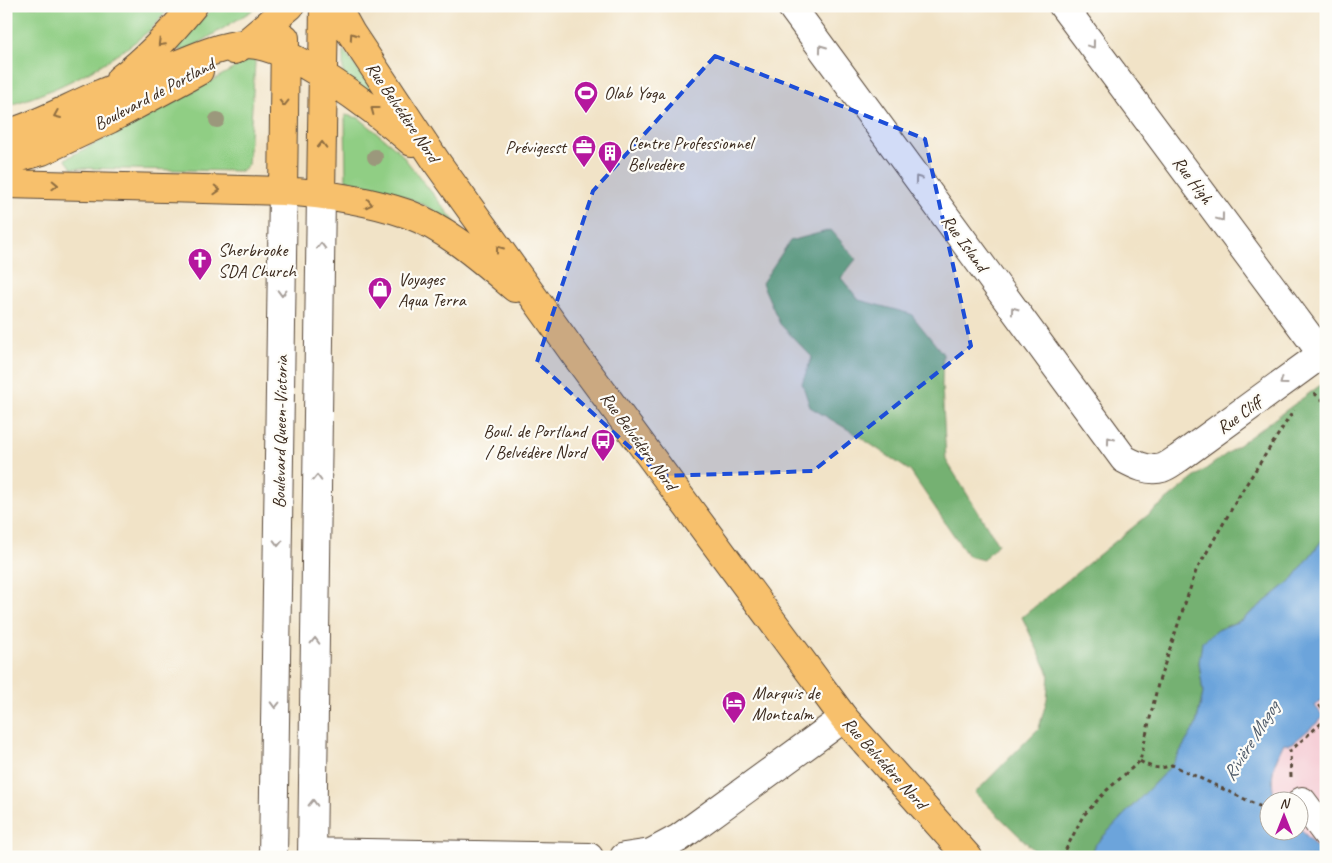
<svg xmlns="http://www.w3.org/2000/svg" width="1332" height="863" font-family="Caveat,sans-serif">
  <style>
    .built { fill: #f6cfd7 }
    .green { fill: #90ce84; stroke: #667c51 }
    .forest { fill: #74b172; stroke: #586e48 }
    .water { fill: #6ca4db; stroke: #54677c }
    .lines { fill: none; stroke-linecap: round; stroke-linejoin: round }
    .minor-casing { stroke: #564637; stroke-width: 30 }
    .major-casing { stroke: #564637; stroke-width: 30 }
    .path { stroke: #564637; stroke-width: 3; stroke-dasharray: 4 4; stroke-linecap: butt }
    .minor { stroke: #fff; stroke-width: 28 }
    .major { stroke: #f7c06c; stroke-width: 28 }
    .tree { fill: #9b987b }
    .oneway { stroke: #906e41 }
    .oneway2 { stroke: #a79f9a }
    .marked { fill: #1d4ed8; fill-opacity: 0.2; stroke: #1d4ed8; stroke-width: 4; stroke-dasharray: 10 6; stroke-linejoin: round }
    .labels { text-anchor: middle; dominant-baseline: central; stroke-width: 4.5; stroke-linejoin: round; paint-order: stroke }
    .poi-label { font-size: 18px; fill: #3b2a1e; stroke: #fdfcf7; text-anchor: start }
    .street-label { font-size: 18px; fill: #3b2a1e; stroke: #fdfcf7 }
    .water-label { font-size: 19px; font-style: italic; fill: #4f5b6a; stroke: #fdfcf7 }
  </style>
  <rect width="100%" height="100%" fill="#fdfcf7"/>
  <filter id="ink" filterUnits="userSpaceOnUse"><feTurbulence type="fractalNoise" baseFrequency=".02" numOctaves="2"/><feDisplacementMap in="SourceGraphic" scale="10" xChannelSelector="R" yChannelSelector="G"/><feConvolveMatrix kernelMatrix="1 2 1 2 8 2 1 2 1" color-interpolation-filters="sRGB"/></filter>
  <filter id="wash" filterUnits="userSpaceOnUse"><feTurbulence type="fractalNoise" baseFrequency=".0096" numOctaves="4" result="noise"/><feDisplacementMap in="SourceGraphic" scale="20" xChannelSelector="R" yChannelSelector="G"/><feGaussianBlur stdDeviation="1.12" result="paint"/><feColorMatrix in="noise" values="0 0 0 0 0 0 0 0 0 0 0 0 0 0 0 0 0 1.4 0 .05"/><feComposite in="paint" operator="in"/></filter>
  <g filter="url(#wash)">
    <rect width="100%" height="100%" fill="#f1e3c7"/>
    <path class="built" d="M1326 697V857L1300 828V800H1276L1272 787 1274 763 1284 742 1323 716 1315 706Z"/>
    <path class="green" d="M6 6H171C164 14 158 22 151 29 112 63 56 92 6 106Z
      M214 6H255L253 10 188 50H178L180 43Z
      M343 50 380 98 343 76Z
      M254 57 255 63 248 165 241 171 72 168 65 159 151 115Z
      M345 115 359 118 398 150 456 223 424 205 389 190 346 180Z"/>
    <path class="forest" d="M831 230 856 259 841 278 859 300 911 314 943 354 942 386 946 460 998 544 983 560 968 556 910 471 854 433 810 407 802 383 812 357 780 324 762 283 790 241Z
      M1326 381V535L1292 580 1242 620 1217 630 1199 662 1203 693 1196 725 1172 765 1096 844 1088 857H1041L975 793 1039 728 1047 699 1049 674 1022 617 1195 477Z"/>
    <path class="water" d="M1326 535V697L1315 706 1324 717 1293 743 1289 744 1284 743C1274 763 1268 778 1276 800H1270V830H1300V828L1325 857H1088L1096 844 1172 765 1196 725 1203 693 1199 662 1202 642 1217 630 1242 620 1292 580Z"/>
  </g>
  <g filter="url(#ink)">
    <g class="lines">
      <defs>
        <path id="minor" d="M791 6 1124 459C1135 465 1149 472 1162 468 1168 466 1174 461 1179 458L1326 351
          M1063 6 1322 354
          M1302 801 1326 833
          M312 852 589 857
          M273 857 283 191
          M312 857 321 194
          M624 857 651 853 679 838 844 718"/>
        <path id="major" d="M336 6 351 33 438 164 576 356 844 718 968 857
          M234 50 245 44 290 6
          M120 79C148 58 171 33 193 6
          M6 134C39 125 69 107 100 94 123 84 148 76 171 67 194 58 219 46 244 44 287 41 379 113 412 142
          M6 161 42 151 110 119 199 71
          M6 184 283 191C325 194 368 200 408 214 448 229 483 261 515 288
          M283 191 285 38
          M321 194 324 6"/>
      </defs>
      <use href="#minor" class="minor-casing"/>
      <use href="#major" class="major-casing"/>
      <path class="path" d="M1314 393 1326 403
        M1326 700 1320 706 1326 713
        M1140 761C1151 768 1159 770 1172 765L1270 811
        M1291 777 1290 751 1326 719
        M1062 857 1083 816 1107 790 1140 761 1158 684 1196 571 1242 491 1294 410"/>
      <use href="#minor" class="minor"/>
      <use href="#major" class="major"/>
    </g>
    <g class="tree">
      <circle cx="217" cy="120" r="8"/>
      <circle cx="375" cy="157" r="8"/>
    </g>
    <defs><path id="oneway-chevron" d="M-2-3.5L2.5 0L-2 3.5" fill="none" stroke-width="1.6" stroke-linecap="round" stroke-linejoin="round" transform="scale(1.25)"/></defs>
    <g class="oneway">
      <use href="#oneway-chevron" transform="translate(353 36) rotate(-124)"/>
      <use href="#oneway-chevron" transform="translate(161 43) rotate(135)"/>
      <use href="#oneway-chevron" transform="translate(284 103) rotate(91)"/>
      <use href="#oneway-chevron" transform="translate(374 110) rotate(-143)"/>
      <use href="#oneway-chevron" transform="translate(57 115) rotate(157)"/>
      <use href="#oneway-chevron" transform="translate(322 145) rotate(-89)"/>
      <use href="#oneway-chevron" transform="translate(55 185) rotate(2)"/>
      <use href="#oneway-chevron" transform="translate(217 190) rotate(2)"/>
      <use href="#oneway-chevron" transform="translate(369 204) rotate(13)"/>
      <use href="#oneway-chevron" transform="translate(499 249) rotate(-126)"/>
    </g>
    <g class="oneway2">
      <use href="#oneway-chevron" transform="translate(1092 45) rotate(53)"/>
      <use href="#oneway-chevron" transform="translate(822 48) rotate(-126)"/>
      <use href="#oneway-chevron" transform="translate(918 179) rotate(-126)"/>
      <use href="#oneway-chevron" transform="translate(1221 218) rotate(53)"/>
      <use href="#oneway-chevron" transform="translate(321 246) rotate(-89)"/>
      <use href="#oneway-chevron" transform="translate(282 293) rotate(91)"/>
      <use href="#oneway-chevron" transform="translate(1014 310) rotate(-126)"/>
      <use href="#oneway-chevron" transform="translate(1283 382) rotate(144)"/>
      <use href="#oneway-chevron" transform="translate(1110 440) rotate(-126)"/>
      <use href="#oneway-chevron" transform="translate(317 478) rotate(-89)"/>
      <use href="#oneway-chevron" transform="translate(278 543) rotate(91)"/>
      <use href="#oneway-chevron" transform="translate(315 641) rotate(-89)"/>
      <use href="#oneway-chevron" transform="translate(275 705) rotate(91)"/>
      <use href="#oneway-chevron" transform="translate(313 803) rotate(-89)"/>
    </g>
  </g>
  <path class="marked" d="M715 56 925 139 971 346 813 471 661 476 537 362 593 191Z"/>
  <defs>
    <symbol id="stadium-pin" viewBox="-11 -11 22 30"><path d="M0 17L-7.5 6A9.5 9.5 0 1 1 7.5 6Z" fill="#b5179e" stroke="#fdfcf7"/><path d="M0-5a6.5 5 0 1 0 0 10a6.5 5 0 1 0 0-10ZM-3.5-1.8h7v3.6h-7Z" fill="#fff"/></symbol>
    <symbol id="office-pin" viewBox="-11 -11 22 30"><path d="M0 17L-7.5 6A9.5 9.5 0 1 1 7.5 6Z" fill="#b5179e" stroke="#fdfcf7"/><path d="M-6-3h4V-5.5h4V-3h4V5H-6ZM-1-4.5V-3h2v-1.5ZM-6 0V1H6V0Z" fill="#fff"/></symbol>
    <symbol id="building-pin" viewBox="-11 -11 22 30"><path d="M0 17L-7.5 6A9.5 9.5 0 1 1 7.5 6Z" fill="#b5179e" stroke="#fdfcf7"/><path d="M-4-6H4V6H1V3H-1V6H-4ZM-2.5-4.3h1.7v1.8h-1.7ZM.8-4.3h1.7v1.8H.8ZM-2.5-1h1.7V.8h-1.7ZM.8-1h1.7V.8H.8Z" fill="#fff"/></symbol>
    <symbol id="church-pin" viewBox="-11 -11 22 30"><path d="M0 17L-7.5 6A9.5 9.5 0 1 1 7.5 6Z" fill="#b5179e" stroke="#fdfcf7"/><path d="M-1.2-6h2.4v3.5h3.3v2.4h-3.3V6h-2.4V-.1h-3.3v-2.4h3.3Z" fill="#fff"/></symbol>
    <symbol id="shop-pin" viewBox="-11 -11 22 30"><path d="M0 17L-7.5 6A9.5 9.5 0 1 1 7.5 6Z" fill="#b5179e" stroke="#fdfcf7"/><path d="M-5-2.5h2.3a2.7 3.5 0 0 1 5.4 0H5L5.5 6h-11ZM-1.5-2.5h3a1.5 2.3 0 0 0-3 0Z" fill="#fff"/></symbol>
    <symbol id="bus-pin" viewBox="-11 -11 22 30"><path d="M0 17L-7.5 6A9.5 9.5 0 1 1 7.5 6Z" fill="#b5179e" stroke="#fdfcf7"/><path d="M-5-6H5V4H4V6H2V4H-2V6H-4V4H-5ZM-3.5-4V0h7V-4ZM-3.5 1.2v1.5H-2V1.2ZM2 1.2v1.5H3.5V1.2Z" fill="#fff"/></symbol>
    <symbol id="hotel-pin" viewBox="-11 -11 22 30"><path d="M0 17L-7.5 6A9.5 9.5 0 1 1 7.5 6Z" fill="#b5179e" stroke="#fdfcf7"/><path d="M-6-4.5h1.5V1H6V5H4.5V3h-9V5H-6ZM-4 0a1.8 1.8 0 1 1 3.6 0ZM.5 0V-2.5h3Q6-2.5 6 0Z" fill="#fff"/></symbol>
  </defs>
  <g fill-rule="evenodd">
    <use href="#stadium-pin" x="572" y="79" width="28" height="38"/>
    <use href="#office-pin" x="570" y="133" width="28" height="38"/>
    <use href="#building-pin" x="596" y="139" width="28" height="38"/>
    <use href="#church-pin" x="186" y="246" width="28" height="38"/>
    <use href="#shop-pin" x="366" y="275" width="28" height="38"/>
    <use href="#bus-pin" x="589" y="427" width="28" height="38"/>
    <use href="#hotel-pin" x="720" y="689" width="28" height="38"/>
  </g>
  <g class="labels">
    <g class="poi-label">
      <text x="604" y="93">Olab Yoga</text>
      <text x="628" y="143">Centre Professionnel<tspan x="628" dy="21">Belvedère</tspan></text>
      <text x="566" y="147" text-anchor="end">Prévigesst</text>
      <text x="218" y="250">Sherbrooke<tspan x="218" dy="21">SDA Church</tspan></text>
      <text x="398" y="279">Voyages<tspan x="398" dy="21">Aqua Terra</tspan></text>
      <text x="586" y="431" text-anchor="end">Boul. de Portland<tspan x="586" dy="21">/ Belvédère Nord</tspan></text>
      <text x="752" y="693">Marquis de<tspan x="752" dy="21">Montcalm</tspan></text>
    </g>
    <g class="street-label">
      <text transform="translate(154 94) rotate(-28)">Boulevard de Portland</text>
      <text transform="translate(403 112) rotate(56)">Rue Belvédère Nord</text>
      <text transform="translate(1193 180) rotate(53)">Rue High</text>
      <text transform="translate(965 243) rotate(54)">Rue Island</text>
      <text transform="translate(1239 415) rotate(-36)">Rue Cliff</text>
      <text transform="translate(280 432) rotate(-89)">Boulevard Queen-Victoria</text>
      <text transform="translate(639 441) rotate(54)">Rue Belvédère Nord</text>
      <text transform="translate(885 763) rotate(48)">Rue Belvédère Nord</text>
    </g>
    <g class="water-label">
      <text transform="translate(1251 741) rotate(-58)">Rivière Magog</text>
    </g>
  </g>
  <rect width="1332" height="863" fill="none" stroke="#fdfcf7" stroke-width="25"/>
  <g transform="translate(1284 816)"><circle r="24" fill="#fdfcf7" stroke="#afa8a0"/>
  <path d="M0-4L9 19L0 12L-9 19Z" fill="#b5179e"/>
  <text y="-8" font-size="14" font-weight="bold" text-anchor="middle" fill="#3b2a1e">N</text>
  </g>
</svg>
